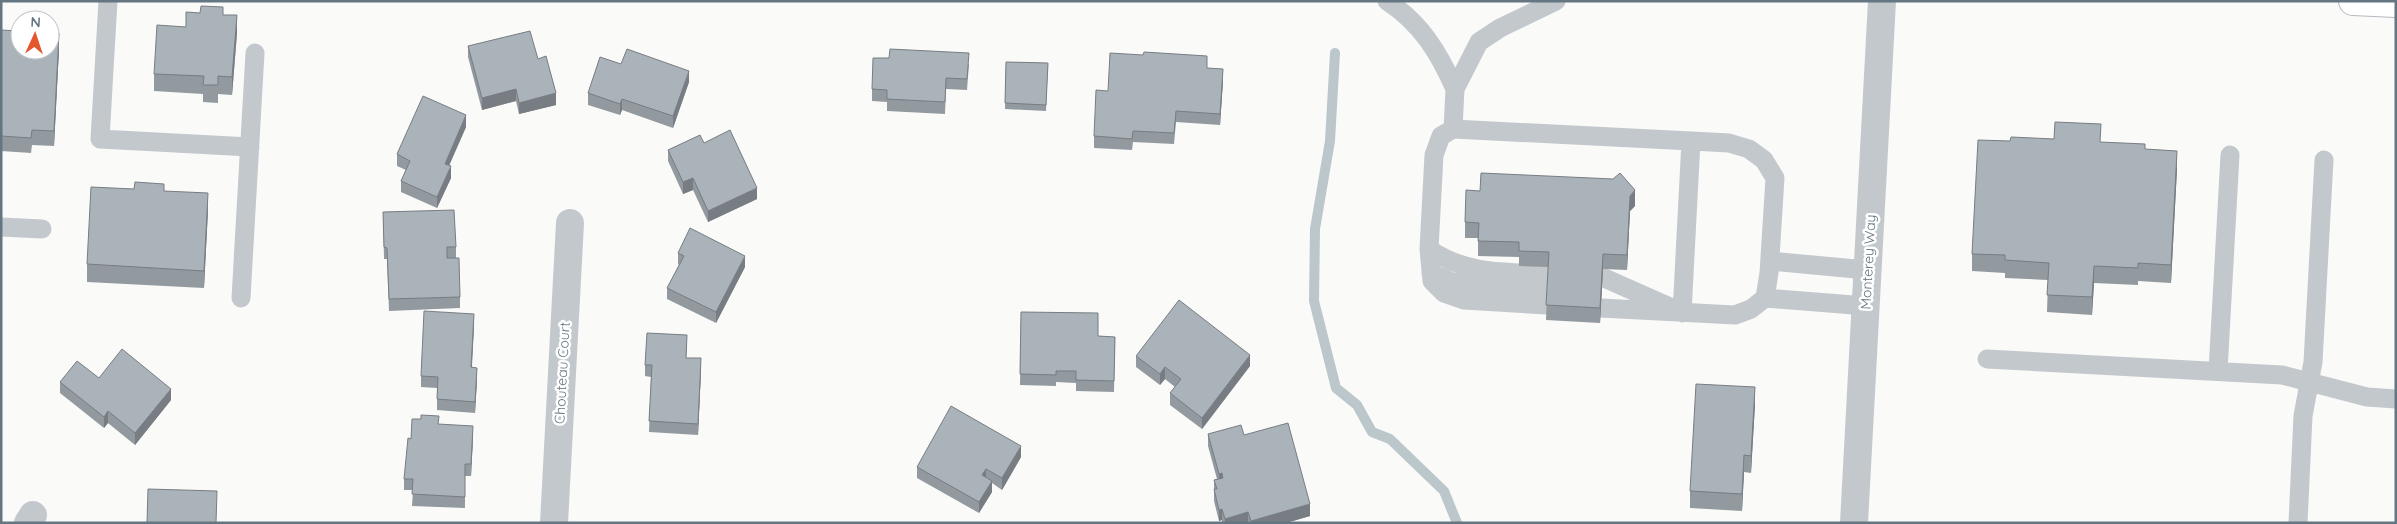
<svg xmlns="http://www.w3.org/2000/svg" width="2397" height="524" font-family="Quicksand,sans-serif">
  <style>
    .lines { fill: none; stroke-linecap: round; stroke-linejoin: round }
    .stream { stroke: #bbc7cb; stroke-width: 10 }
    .primary-casing { stroke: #b5babe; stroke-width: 30 }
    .service { stroke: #c3c8cc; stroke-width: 19 }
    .minor { stroke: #c3c8cc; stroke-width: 28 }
    .tertiary { stroke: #c3c8cc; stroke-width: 28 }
    .primary { stroke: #fff; stroke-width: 28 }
    .wall { fill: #929a9f }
    .shaded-wall { fill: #777d82 }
    .building { fill: #aab3b9; stroke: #777d82 }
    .labels { text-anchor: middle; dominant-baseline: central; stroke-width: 5; stroke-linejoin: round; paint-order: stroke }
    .street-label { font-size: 14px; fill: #657683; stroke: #fff }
  </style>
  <rect width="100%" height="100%" fill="#fafaf8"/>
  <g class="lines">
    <path class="stream" d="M1335 53 1330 141 1315 229 1314 301 1336 388 1357 405 1372 432 1390 439 1444 491 1457 523"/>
    <defs>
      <path id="primary" d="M2353 1 2396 3"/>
    </defs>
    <use href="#primary" class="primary-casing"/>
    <path class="service" d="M108 1 100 139 250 147
      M1387 1C1421 23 1439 53 1455 89
      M1556 1 1500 28 1479 42 1455 89 1453 129 1691 141 1682 313
      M1453 129 1441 136 1434 155 1429 249 1432 281 1444 293 1464 300 1547 305
      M1 227 42 229
      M1429 249C1467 275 1505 272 1548 274
      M1770 261 1867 270
      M1431 273 1452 282 1548 288
      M1602 277 1672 308
      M241 298 255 53
      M1765 298 1866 306
      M1601 308 1735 315 1751 309 1765 298 1769 273 1775 178 1764 160 1749 149 1729 143 1691 141
      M1987 359 2282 375 2367 397 2396 399
      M2218 371 2230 155
      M2298 523 2303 416 2313 362 2324 160"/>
    <path class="minor" d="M28 523 33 515
      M554 523 570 223"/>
    <path class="tertiary" d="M1854 523 1882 1"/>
    <use href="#primary" class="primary"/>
  </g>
  <path class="wall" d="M223 15 237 33 232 95 218 94V103L203 102V94L154 91V74L186 27Z
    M1 30 59 49 54 146 32 145 31 153 1 151Z
    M468 46 538 59 556 105 519 114 516 101 482 110 468 57Z
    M1006 62 1048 63 1046 111 1005 109Z
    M621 64 689 82 673 128 622 110 620 115 588 105V93Z
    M969 64 967 90 946 89 945 114 887 111V102L872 101V89Z
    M1207 68 1223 81 1220 125 1176 122 1174 144 1133 142 1132 150 1094 148V136L1108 91Z
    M466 127 449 165 451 178 437 208 401 192V181L406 170 397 166V154Z
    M2010 141 2101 142 2145 150 2177 169 2171 283 2138 281V285L2094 283 2092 315 2047 312 2048 280 2005 278V273L1972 271V254Z
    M704 143 757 199 708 222 693 190 683 194 668 161V150Z
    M164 191 208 210 204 288 87 282V264Z
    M1480 191 1635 206 1630 211 1627 270 1603 269 1600 323 1546 320 1548 267 1519 266V257L1478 256V238H1465V222Z
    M383 212 456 247V258L460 297V308L389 311 387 259H384Z
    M678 253 745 267 716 323 667 299V288L679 265 678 264Z
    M1021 312 1098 336 1115 337 1114 392 1076 391V383L1056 382V386L1020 385Z
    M474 325 472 367 477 379 475 413 437 410V388L421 387V376Z
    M687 347 686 358 701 370 698 435 649 432 651 377 645 376V365Z
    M1136 356 1250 366 1202 429 1170 405V393L1175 387 1165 379 1160 385 1136 367Z
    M99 378 171 400 135 445 108 423 104 428 60 393V382Z
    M1755 404 1751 473 1744 472 1742 511 1690 508V491Z
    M439 424 473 437 471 476H465V508L412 506 413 490H404V479L411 439Z
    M1208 434 1244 435 1310 516 1286 523H1222V520L1219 521 1214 501V480L1217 479 1208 446Z
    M1021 457 1002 490 992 483V492L979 513 917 478V467Z"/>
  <path class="shaded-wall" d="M237 15V33L232 95V77Z
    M59 33V49L54 146V131Z
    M1223 69V81L1220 125V114Z
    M689 71V82L673 128V116Z
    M516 89V101L482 110V98Z
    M556 93V105L519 114V103Z
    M622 99V110L620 115V104Z
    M466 115V127L445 175V164Z
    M2177 151V169L2171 283V265Z
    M451 166V178L437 208V197Z
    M693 178V190L683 194V182Z
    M757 188V199L708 222V211Z
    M1635 190V206L1630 211 1627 270V255L1630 196Z
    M208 193V210L204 288V271Z
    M1603 254V269L1600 323V308Z
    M745 256V267L716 323V312Z
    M2094 266V283L2092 315V297Z
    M474 314V325L471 379V367Z
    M1250 355V366L1202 429V418Z
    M701 358V370L698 435V424Z
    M1165 367V379L1160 385V374Z
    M477 368V379L475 413V402Z
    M1755 387V404L1751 473V456Z
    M171 389V400L135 445V433Z
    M108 411V423L104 428V417Z
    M473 426V437L471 476V464Z
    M1021 446V457L1002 490V478Z
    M1744 455V472L1742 511V494Z
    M986 469V480L982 475Z
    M1222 473V484L1219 485V474Z
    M992 481V492L979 513V502Z
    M1310 504V516L1286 523H1251V521Z
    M1222 509V520L1219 521V510Z
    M1248 512V523H1225V519Z"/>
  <path class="building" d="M201 6 223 7V15H237L232 77 218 76V85H203L204 76 154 74 157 25 186 27V12L200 13Z
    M1 30 20 31V50H50V33H59L54 131 32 130 31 138 1 136Z
    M530 31 538 59 546 56 556 93 519 103 516 89 482 98 468 46Z
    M627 49 689 71 673 116 622 99 620 104 588 93 600 57 621 64Z
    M890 49 969 53 967 79 946 78 945 102 887 99V90L872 89 873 58H889Z
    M1144 52 1207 56V68L1223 69 1220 114 1176 111 1174 133 1133 131 1132 139 1094 136 1096 90 1108 91 1110 53 1143 55Z
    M1006 62 1048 63 1046 105 1005 103Z
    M423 96 466 115 445 164 451 166 437 197 401 181 410 161 397 154Z
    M2055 122 2101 124 2100 142 2145 144V149L2177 151 2171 265 2138 263V268L2094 266 2092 297 2047 295 2049 263 2005 260V255L1972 254 1978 140 2010 141 2011 137 2054 139Z
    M730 130 757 188 708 211 693 178 683 182 668 150 700 135 704 143Z
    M1481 173 1613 179 1620 173 1635 190 1630 196 1627 255 1603 254 1600 308 1546 305 1549 252 1519 251V242L1478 241 1479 223 1465 222 1466 190 1480 191Z
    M135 182 164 184V191L208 193 204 271 87 264 91 187 134 189Z
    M454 210 456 247H447V258H459L460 297 389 299 387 248 384 247 383 212Z
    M690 228 745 256 716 312 667 288 684 256 678 253Z
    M1179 300 1250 355 1202 418 1170 393 1181 379 1165 367 1160 374 1136 356Z
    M424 311 474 314 471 367 477 368 475 402 437 399 438 377 421 376Z
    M1021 312 1098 313V336L1115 337 1114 381 1076 380V371H1056V375L1020 374Z
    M647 333 687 335 686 358H701L698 424 649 421 652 365H645Z
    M122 349 171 389 135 433 108 411 104 417 60 382 77 361 99 378Z
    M1696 384 1755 387 1751 456 1744 455 1742 494 1690 491Z
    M951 406 1021 446 1002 478 986 469 982 475 992 481 979 502 917 467Z
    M421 415 439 416 438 424 473 426 471 464H465V497L412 494 413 479H404L408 438 411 439 412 419H421Z
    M1288 423 1310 504 1251 521 1248 512 1225 519 1222 509 1219 510 1214 489H1217L1214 480 1223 478 1222 473 1219 474 1208 434 1241 425 1244 435Z
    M148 489 217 491 216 523H147Z"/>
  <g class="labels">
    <g class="street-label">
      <text transform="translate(1868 262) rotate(-87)">Monterey Way</text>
      <text transform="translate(562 373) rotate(-87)">Chouteau Court</text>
    </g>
  </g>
  <rect width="2397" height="524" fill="none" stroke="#657683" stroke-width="5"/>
  <g transform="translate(35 35) rotate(3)"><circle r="24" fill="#ffffff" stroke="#c1c8cd"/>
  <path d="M0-4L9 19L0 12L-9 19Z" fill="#e4572e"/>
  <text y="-8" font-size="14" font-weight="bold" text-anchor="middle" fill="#657683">N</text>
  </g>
</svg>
